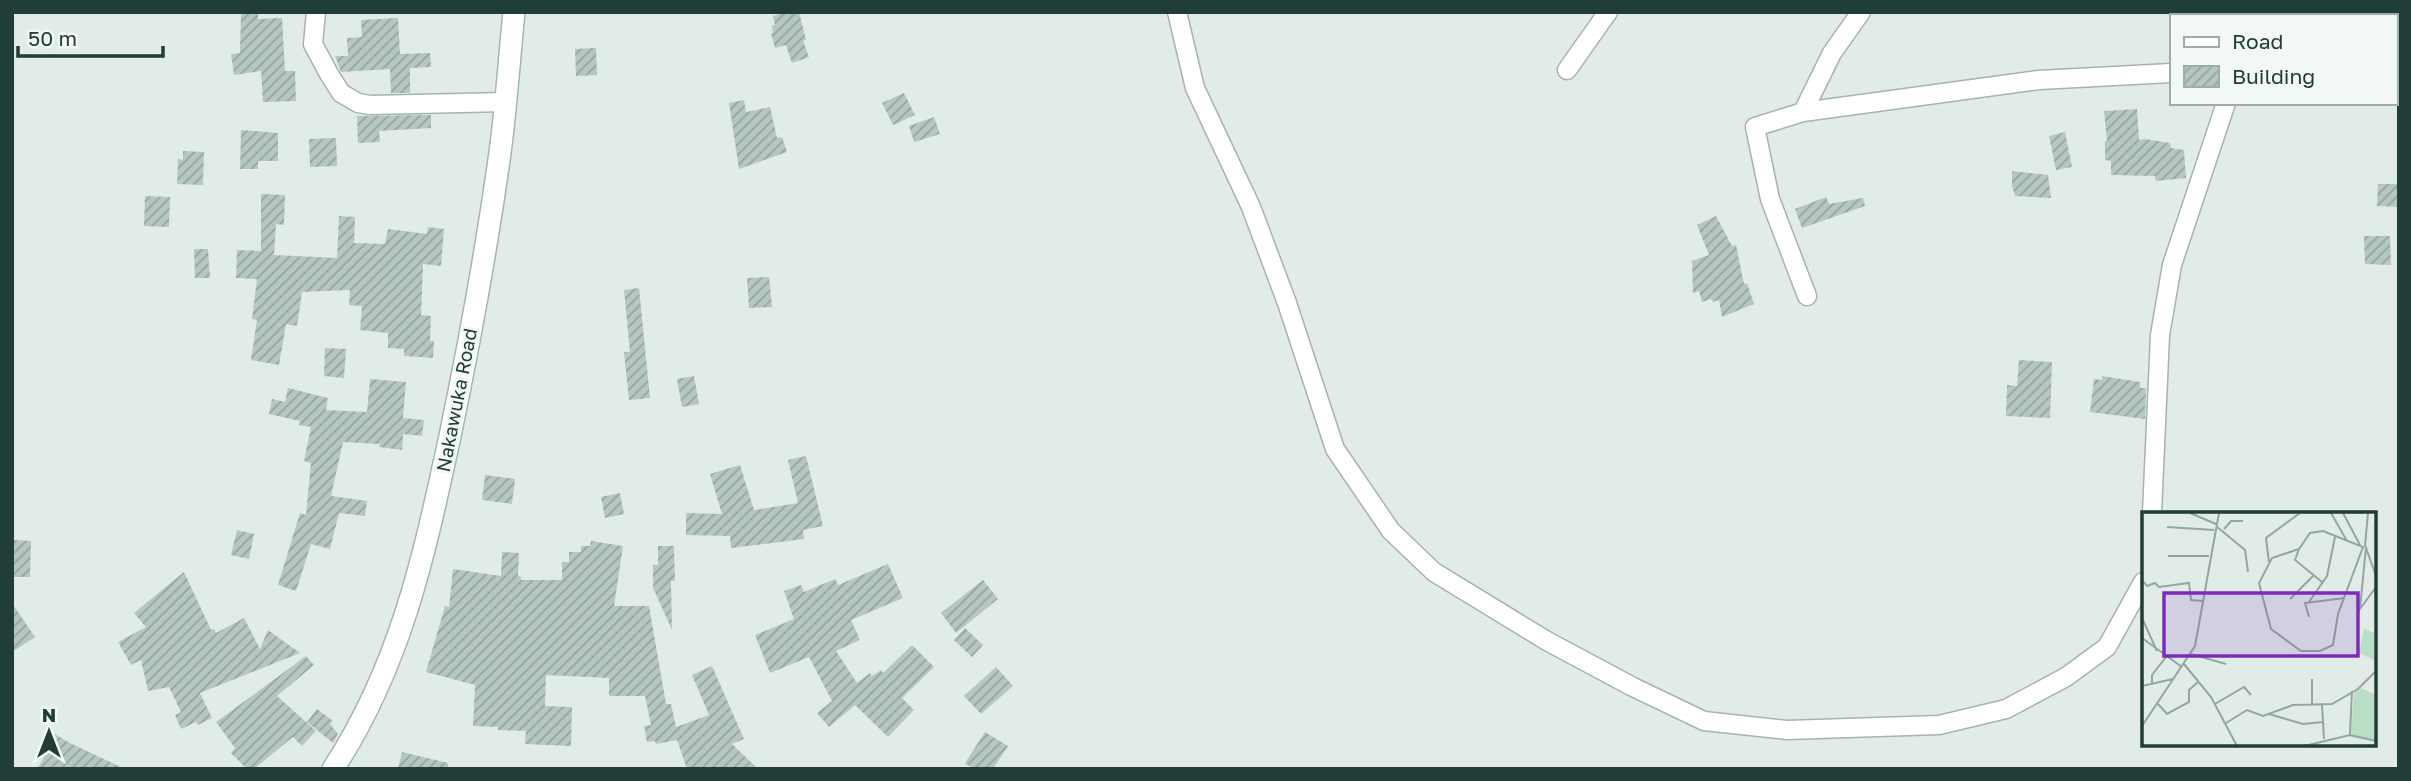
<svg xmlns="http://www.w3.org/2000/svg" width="2411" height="781" font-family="'Golos Text',sans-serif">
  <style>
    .building { fill: url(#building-hatch) }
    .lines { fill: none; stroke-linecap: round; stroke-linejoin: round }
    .street-casing { stroke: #a4b4af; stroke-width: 21 }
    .secondary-casing { stroke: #9fb8b0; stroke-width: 24 }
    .street { stroke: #fff; stroke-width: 18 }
    .secondary { stroke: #fff; stroke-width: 21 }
    .labels { text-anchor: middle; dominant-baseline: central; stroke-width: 6; stroke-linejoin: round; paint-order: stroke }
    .street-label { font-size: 19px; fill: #213d37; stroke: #f2f8f5 }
    .inset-road { fill: none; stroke: #94a6a1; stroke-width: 2 }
    .view { fill: #7b2cbf; fill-opacity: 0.15; stroke: #7b2cbf; stroke-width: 3.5 }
    .inset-edge { fill: none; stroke: #213d37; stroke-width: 3.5 }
  </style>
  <defs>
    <pattern id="building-hatch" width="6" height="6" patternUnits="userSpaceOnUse" patternTransform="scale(1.75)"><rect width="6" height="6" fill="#b6c7c1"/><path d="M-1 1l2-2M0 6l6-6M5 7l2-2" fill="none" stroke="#94a39e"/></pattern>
  </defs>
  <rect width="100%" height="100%" fill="#e1ece8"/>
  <path class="building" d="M241 12H258V19L282 18 285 71H295L296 101 263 102 261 71 234 75 231 54 240 53Z
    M787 12H799L806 40 803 41 809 57 792 63 786 45 775 48 771 33H773L772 26 775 25 773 16Z
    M398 18 400 54 430 53 431 67 410 68V93H391L390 69 341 72 335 56H348L347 38 362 37 361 20Z
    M596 48 597 75 576 76 575 49Z
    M904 93 915 115 893 125 882 103Z
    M744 100 746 112 770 107 777 138 782 137 787 152 739 169 729 103Z
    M2137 109 2139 140 2145 139 2170 143 2171 148 2184 150 2186 178 2156 181 2155 176 2111 175V161L2105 160V142L2107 141 2104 111Z
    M431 115V128L379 131 380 142 358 143 357 116Z
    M934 117 940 134 914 142 909 126Z
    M241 130 278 133V161H258V169H240Z
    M2065 132 2072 167 2056 170 2049 136Z
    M336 138 337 166 310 167 309 139Z
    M183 151 204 152 203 185 177 184 178 159 183 160Z
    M2012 171 2048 175 2051 198 2015 196 2012 186Z
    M2378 184H2399V207L2377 206Z
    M261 194 285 195 284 225 276 224 274 255 337 258 339 216 355 217 354 243 385 244 388 229 427 234 428 227 444 229 441 266 423 264 421 315 431 316 430 341H434L433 358 404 356V349L388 348V333L360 330 362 306 349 305 350 290 302 292 297 326 286 324 279 365 251 360 257 320 252 319 257 279 236 278 237 250 261 251Z
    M145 196 170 197 169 227 144 226Z
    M1826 197 1829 204 1863 198 1865 206 1802 228 1795 209Z
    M1716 216 1732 246 1736 245 1744 284 1747 283 1754 304 1722 317 1719 300 1713 302 1711 299 1702 302 1699 291 1693 293 1692 261 1709 255 1697 225Z
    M2364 236H2390L2391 265 2365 264Z
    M194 249H208L210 278H195Z
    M769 277 772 307 749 308 747 278Z
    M639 288 650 398 629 400 624 352H630L624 290Z
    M325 348 346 349 344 378 324 376Z
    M2019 360 2052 362 2050 418 2006 416 2007 385 2017 386Z
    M694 376 699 404 682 407 677 379Z
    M2102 376 2140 382V388H2146L2145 419 2090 412 2094 379 2102 380Z
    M370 379 406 382 403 418 424 420 422 436 403 434 402 450 379 447 380 444 343 442 331 496 367 501 365 516 339 513 330 549 311 544 296 591 278 585 300 513 306 515 311 463 304 461 311 427 299 425 300 421 269 414 272 399 285 402 288 388 328 398 326 410 367 412Z
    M806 456 823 526 803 530 804 539 731 548 730 536 686 535V513L722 514 710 474 740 465 754 510 798 503 788 460Z
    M485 475 515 479 512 504 482 500Z
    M620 493 624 514 605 518 601 497Z
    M237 530 254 534 249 559 231 555Z
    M14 540 31 541 30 577H13Z
    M591 541 623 546 614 606H649L666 704H671L676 727 709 715 692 675 712 666 744 739 732 744 758 769H687L677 740 656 744 655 741 647 742 644 726 651 725 645 696H609V678L546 675 545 706 572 707 571 746 525 744 526 731 498 730V727L473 726 475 685 426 672 445 606 449 607 453 569 501 576 502 552 519 553 518 576 521 577V580H562V562H569V552H581V546H590Z
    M658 546H674L675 581H671L672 630 653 588V565H658Z
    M888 564 903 598 851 620 860 640 836 651 857 683 870 673 872 676 881 670 883 673 912 645 934 667 902 698 914 710 888 737 855 705 829 727 817 713 832 701 809 657 770 673 755 635 794 619 784 591 801 585 804 592 835 579 838 585Z
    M184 572 211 630 214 629 216 633 244 618 260 649 268 630 300 653 200 693 212 718 198 725 196 722 181 729 175 715 181 712 169 687 148 691 141 660 131 665 118 642 146 627 134 613Z
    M983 580 998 599 956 633 941 613Z
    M12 603 35 637 12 652Z
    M965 628 983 645 972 657 954 640Z
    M306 656 314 665 277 696 316 731 302 746 293 737 254 769H247L231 753 235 748 216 722Z
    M996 667 1013 686 981 714 964 696Z
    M317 709 333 721 330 724 338 734 333 743 307 722Z
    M985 732 1008 746 993 769H973L965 763Z
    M53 733 70 743 125 769H37L47 752 43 749Z
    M402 752 448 763V769H398Z"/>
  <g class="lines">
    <defs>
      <path id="street" d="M316 12 313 44 329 74 341 93 358 103 370 105 506 102
        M1177 12 1195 88 1251 207 1287 303 1335 449 1391 531 1434 572 1547 641 1633 687 1704 721 1787 730 1939 725 2006 709 2066 677 2107 647 2143 582
        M2257 16 2258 12
        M1567 70 1608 12
        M1803 112 1832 53 1861 12
        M1807 296 1770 199 1755 127 1803 112 2039 80 2171 73
        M2152 513 2160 335 2172 265 2226 103"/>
      <path id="secondary" d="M333 769C401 665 424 556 450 436 469 345 486 252 499 160 506 111 509 61 514 12"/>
    </defs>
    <use href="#street" class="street-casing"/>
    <use href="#secondary" class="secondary-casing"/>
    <use href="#street" class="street"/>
    <use href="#secondary" class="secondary"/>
  </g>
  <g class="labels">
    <g class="street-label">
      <text transform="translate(456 400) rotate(-79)">Nakawuka Road</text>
    </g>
  </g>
  <g transform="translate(2142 512)">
    <rect width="234" height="234" fill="#e1ece8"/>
    <path d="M222 116 234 122V149L217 141ZM219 176 234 183V229L209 225 212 181Z" fill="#b9dec5"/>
    <path class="inset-road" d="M48 1 74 12M189 1 205 29M201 1 218 33M226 1 223 33 234 64M74 14 103 38 106 60M25 15 72 18M82 17 89 9H101M181 19 221 35 196 102 191 133 178 139H159L129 117 117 71 130 46 157 37 168 21ZM224 35 218 97 234 75M157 37 153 48 180 70M26 44H67M127 50 124 26 158 1M1 69 5 74 13 71 17 75 47 71 49 88 61 89M148 87 171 64M167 90 185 64 193 25M167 105 163 91 202 86M0 106 15 139M0 126 40 155M49 142 84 152M42 152 69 185 95 234M170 167V193M10 172V163L24 145M0 174 31 167M16 192 25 202 47 190V178L56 170M73 192 102 175 109 183M180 192 182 227M127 202 161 212 181 210M84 211 105 198 121 204 151 193 190 192 216 177 234 159M0 214 53 134 77 1M208 222 210 179M162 234 208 223 234 229"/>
    <path class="view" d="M22 81H216V144H22Z"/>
    <rect width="234" height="234" class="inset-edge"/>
  </g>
  <rect width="2411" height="781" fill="none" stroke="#213d37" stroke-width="28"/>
  <rect x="2170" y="14" width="228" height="91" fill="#f2f8f5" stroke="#9eada9" stroke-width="2"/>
  <rect x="2184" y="37" width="35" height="10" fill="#ffffff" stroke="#9eada9" stroke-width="2"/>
  <text x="2232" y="49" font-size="21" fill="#213d37">Road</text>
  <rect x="2184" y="66" width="35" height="21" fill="url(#building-hatch)" stroke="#9eada9" stroke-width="2"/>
  <text x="2232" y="84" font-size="21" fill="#213d37">Building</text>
  <g transform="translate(49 732)" stroke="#f2f8f5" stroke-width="5" paint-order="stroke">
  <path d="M0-5L12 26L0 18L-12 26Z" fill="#213d37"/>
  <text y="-10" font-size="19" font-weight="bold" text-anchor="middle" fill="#213d37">N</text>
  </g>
  <path d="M18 46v10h145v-10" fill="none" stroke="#213d37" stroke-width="3.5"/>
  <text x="28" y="46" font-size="21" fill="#213d37" stroke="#f2f8f5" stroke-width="5" paint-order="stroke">50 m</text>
</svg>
